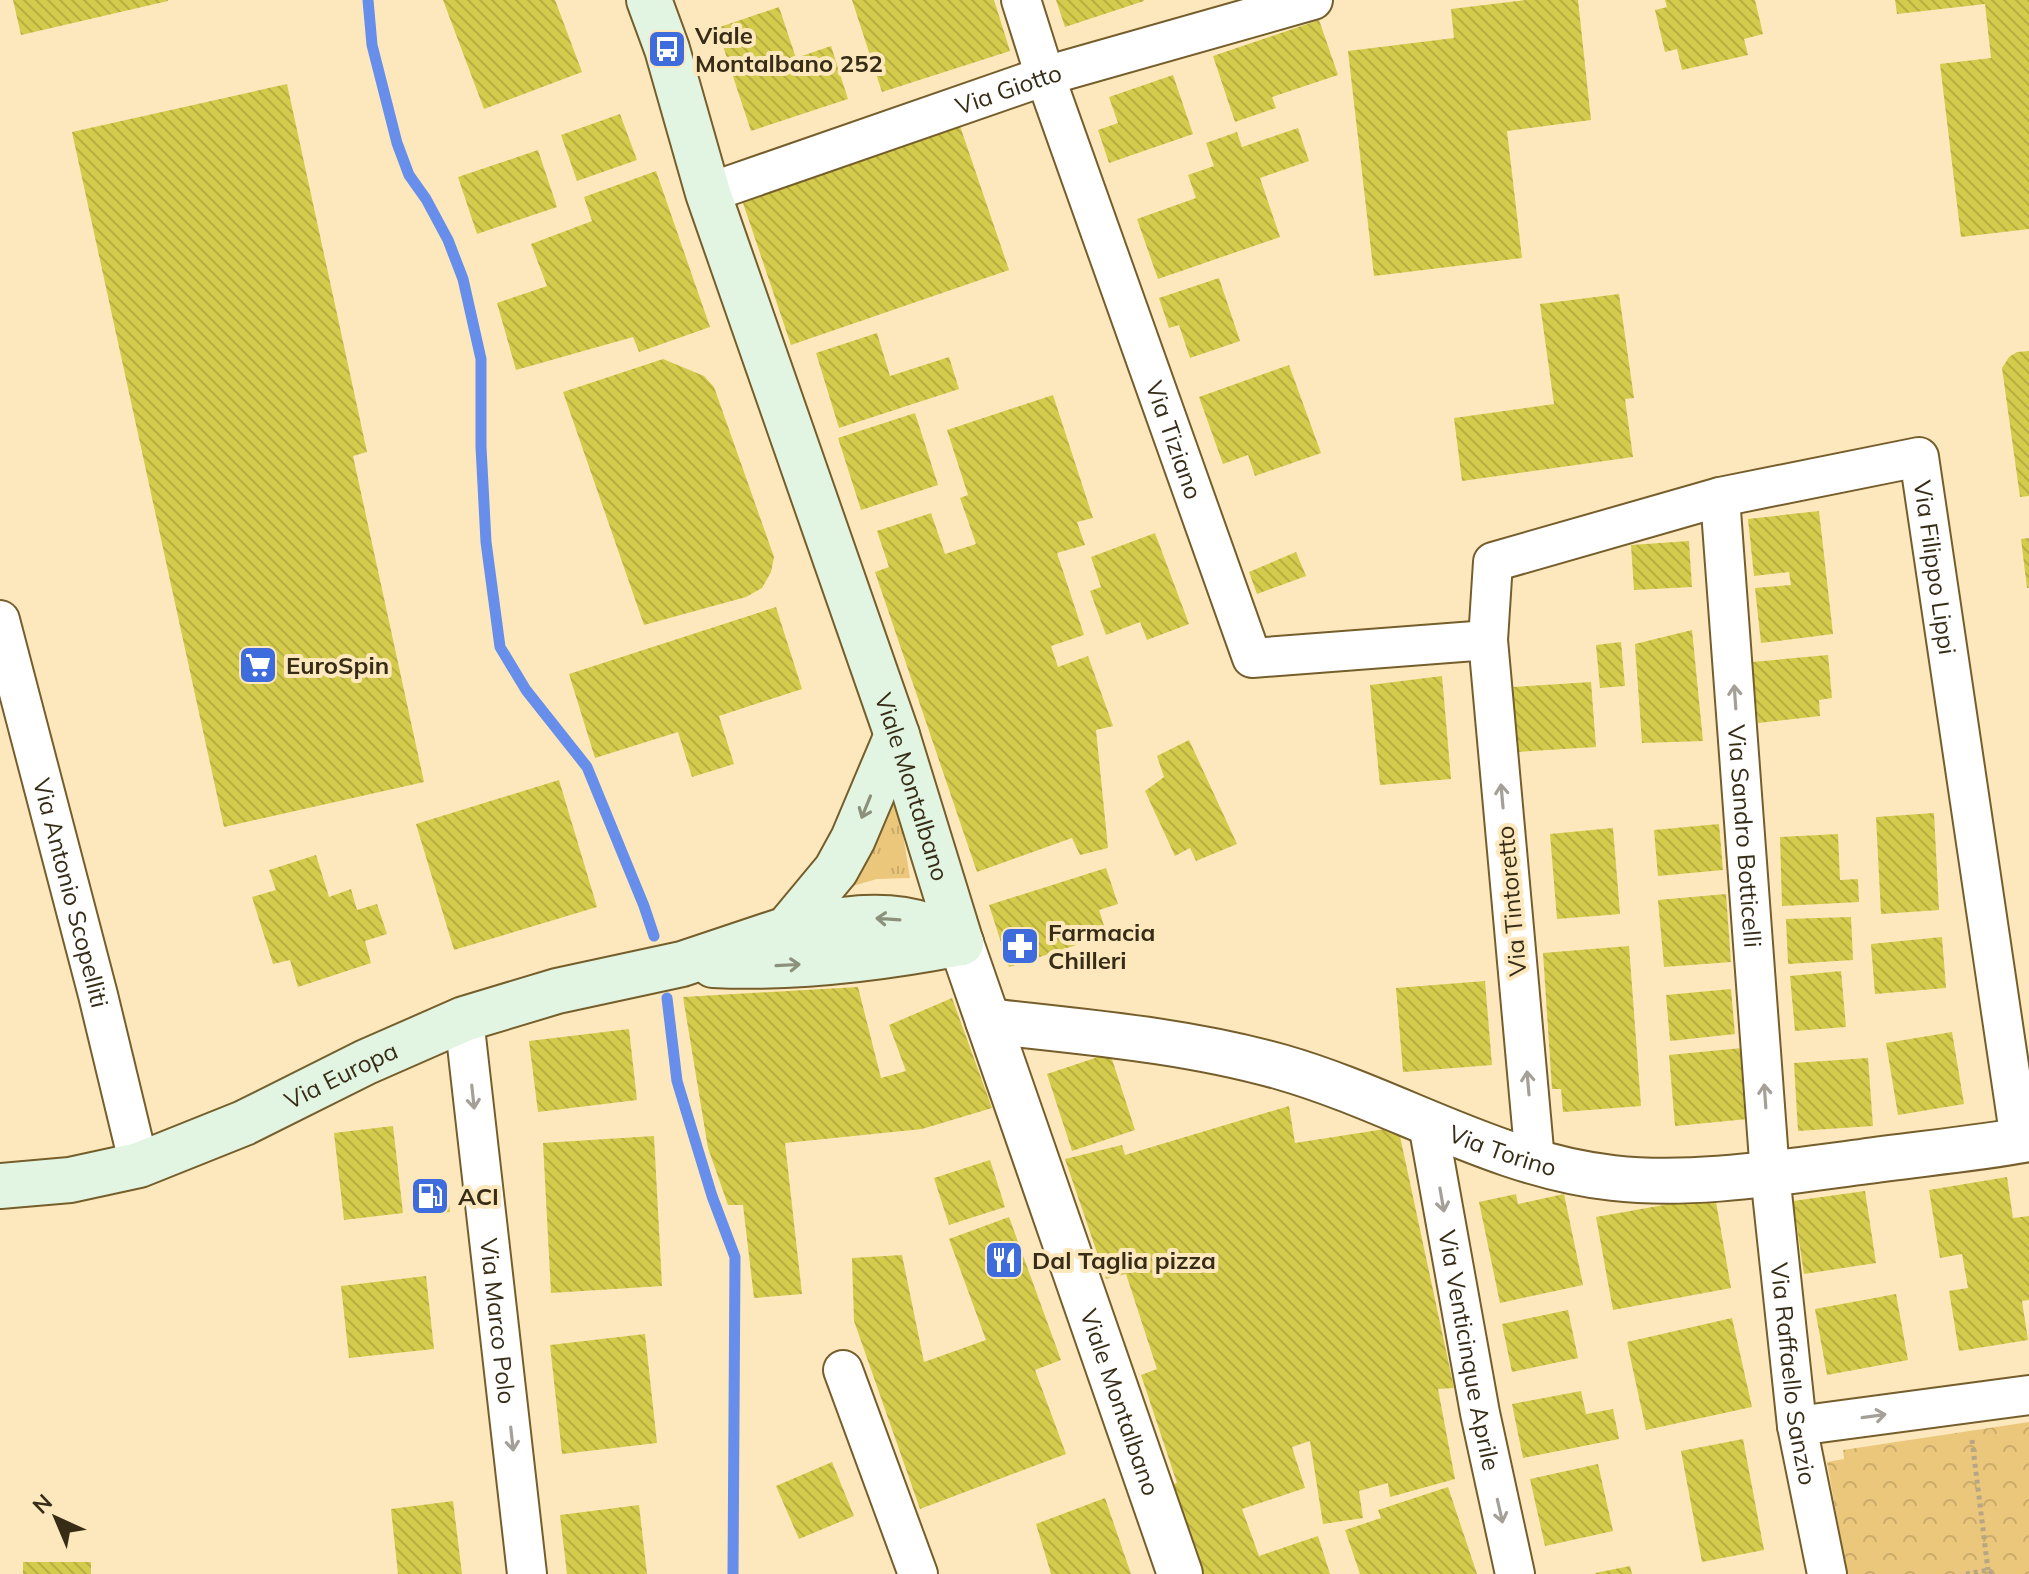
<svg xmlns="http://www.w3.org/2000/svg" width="2029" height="1574" font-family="Mulish,sans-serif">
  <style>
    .grass { fill: url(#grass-tufts) }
    .park { fill: url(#park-crowns) }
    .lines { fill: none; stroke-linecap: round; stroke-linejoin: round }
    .stream { stroke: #668eea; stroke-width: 11 }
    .building { fill: url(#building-back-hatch) }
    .minor-casing { stroke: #755e2b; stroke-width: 42 }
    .tertiary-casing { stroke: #755e2b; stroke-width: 48 }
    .secondary-casing { stroke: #755e2b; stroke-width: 48 }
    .path { stroke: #b7a683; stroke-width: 5; stroke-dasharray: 4 4; stroke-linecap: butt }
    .minor { stroke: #fff; stroke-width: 38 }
    .tertiary { stroke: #fff; stroke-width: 44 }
    .secondary { stroke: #e2f5e2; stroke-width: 44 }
    .oneway { stroke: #a5a097 }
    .oneway2 { stroke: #8c917c }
    .labels { text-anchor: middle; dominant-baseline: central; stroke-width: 8; stroke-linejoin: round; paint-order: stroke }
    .poi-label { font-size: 24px; font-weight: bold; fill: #372d17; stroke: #fde8bd; text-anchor: start }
    .street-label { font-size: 24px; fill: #372d17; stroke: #fde8bd }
  </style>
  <defs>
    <pattern id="grass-tufts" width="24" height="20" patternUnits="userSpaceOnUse" patternTransform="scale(2)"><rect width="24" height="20" fill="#ebc77c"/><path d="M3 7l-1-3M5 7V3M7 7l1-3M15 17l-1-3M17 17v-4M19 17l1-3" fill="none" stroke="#caab6a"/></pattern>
    <pattern id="park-crowns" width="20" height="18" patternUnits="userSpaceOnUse" patternTransform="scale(2)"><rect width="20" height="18" fill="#ebc77c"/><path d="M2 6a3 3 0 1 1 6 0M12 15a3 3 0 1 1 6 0" fill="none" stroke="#caab6a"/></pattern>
    <pattern id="building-back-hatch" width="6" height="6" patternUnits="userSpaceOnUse" patternTransform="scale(2)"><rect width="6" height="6" fill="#d4ca4c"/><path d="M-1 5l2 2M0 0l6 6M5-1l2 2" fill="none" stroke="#b7ae42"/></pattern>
  </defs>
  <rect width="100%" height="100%" fill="#fde8bd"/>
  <path class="grass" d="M896 791 910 878 877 879 842 889 866 858Z"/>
  <path class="park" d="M2029 1422V1574H1847L1827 1462 1844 1459 1843 1450Z"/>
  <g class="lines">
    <path class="stream" d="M368 0 372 45 397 143 409 175 426 199 448 240 463 279 481 359V447L486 542 500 647 526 690 587 767 644 906 654 936
      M667 998 677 1081 712 1196 735 1257 733 1574"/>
  </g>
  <path class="building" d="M13 0H168V1L21 35Z
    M443 0H555L582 72 484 109Z
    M852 0H994L1010 51 882 92Z
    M1056 0H1144V1L1065 27Z
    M1526 0H1578L1591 120 1507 131 1522 258 1374 276 1348 51 1454 38 1451 9Z
    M1665 0H1755L1763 34 1744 39 1748 55 1682 70 1677 49 1665 52 1655 10 1667 7Z
    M1895 0H2029V229L1961 237 1940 64 1991 58 1985 4 1897 14Z
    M779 7 796 58 831 46 848 99 751 131 717 28Z
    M1319 20 1338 75 1272 97 1276 108 1235 122 1213 56Z
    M1173 75 1193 134 1109 163 1098 130 1118 123 1109 97Z
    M287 84 367 452 353 456 424 782 224 827 72 132Z
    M620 114 637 160 577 181 561 135Z
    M960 126 1009 270 791 345 742 200Z
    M1298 128 1309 161 1260 178 1280 237 1158 279 1137 219 1196 198 1188 175 1214 166 1206 143 1237 132 1242 147Z
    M538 150 557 207 477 234 458 177Z
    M656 171 710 327 639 352 633 337 516 370 497 303 547 286 531 244 592 221 584 197Z
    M1219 278 1240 341 1190 358 1179 325 1169 328 1159 298Z
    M1619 294 1634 398 1625 399 1633 457 1462 481 1454 418 1554 404 1540 304Z
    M877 333 890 376 949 357 959 389 839 428 816 353Z
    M2029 351V496L2020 497 2002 368 2009 357 2017 352Z
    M663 359 704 376 714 387 774 557 771 572 762 588 746 597 644 625 563 392Z
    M1289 365 1321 453 1255 476 1248 455 1223 464 1199 397Z
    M1053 395 1093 518 1077 522 1085 545 1057 553 1084 635 1051 646 1058 667 1088 656 1113 726 1096 730 1108 848 1080 855 1072 838 977 872 875 572 889 567 877 531 931 513 945 554 976 544 960 498 968 495 947 430Z
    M915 413 938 485 861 510 838 438Z
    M1819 511 1833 634 1761 643 1755 588 1791 585 1789 572 1754 576 1748 519Z
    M1155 533 1189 624 1147 640 1140 622 1106 635 1090 591 1101 587 1091 557Z
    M2029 538V588H2027L2021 539Z
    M1689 541 1692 587 1634 590 1631 545Z
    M1296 552 1306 576 1257 594 1249 572Z
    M776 607 802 689 719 716 734 764 692 777 678 732 595 758 569 674Z
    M1692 630 1703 741 1642 743 1635 644Z
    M1621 642 1625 686 1600 688 1596 645Z
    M1828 655 1832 698 1819 700 1820 716 1758 723 1752 662Z
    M1442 676 1451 779 1380 785 1370 685Z
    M1591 682 1596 747 1517 752 1513 687Z
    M1189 740 1237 844 1196 861 1190 848 1175 856 1145 791 1164 777 1157 756Z
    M559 780 597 907 454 950 416 824Z
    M1934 813 1939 910 1881 914 1876 817Z
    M1719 824 1723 870 1658 876 1654 830Z
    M1613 828 1620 914 1557 919 1550 834Z
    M1838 834 1840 880 1858 879 1859 902 1782 906 1780 837Z
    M316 855 329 897 351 889 357 910 377 904 387 934 365 941 371 963 298 987 290 960 273 964 252 897 276 890 269 870Z
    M1106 868 1118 904 1099 910 1107 935 1009 967 989 905Z
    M1726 894 1731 962 1664 967 1658 900Z
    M1851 917 1853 960 1788 964 1786 919Z
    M1942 937 1946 988 1875 994 1871 944Z
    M1629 946 1641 1106 1563 1112 1561 1089H1552L1543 953Z
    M1841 971 1846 1027 1795 1031 1790 976Z
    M1485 981 1492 1065 1403 1072 1396 988Z
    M858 987 881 1078 906 1071 889 1025 952 998 992 1108 922 1129 785 1143 802 1294 754 1298 743 1205H728L708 1148 683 997Z
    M1731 989 1735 1034 1670 1041 1666 995Z
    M629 1029 637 1100 538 1112 529 1041Z
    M1952 1032 1964 1104 1898 1115 1886 1043Z
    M1742 1048 1748 1119 1675 1126 1669 1055Z
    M1110 1053 1135 1130 1072 1151 1047 1074Z
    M1868 1058 1873 1126 1798 1131 1794 1063Z
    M1289 1106 1295 1143 1398 1127 1454 1388 1438 1389 1455 1479 1390 1497 1388 1483 1359 1491 1363 1518 1323 1524 1310 1441 1292 1447 1305 1488 1242 1509 1259 1556 1318 1536 1330 1574H1195L1166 1487 1177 1483 1141 1375 1157 1369 1126 1274 1106 1279 1065 1159 1122 1145 1125 1155Z
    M393 1126 403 1213 344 1220 334 1133Z
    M654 1136 662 1286 551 1293 543 1143Z
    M990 1160 1005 1207 949 1225 934 1178Z
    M2007 1177 2013 1218 2029 1216V1300L2022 1301 2028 1340 1959 1351 1949 1291 1968 1288 1962 1254 1940 1258 1929 1190Z
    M446 1180 450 1212 422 1215 419 1183Z
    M1865 1191 1876 1263 1804 1274 1793 1201Z
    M1516 1194 1518 1204 1564 1194 1583 1285 1500 1303 1479 1202Z
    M1715 1196 1731 1288 1613 1310 1596 1217Z
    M1009 1217 1061 1360 1035 1370 1066 1454 920 1509 854 1321 852 1258 902 1255 924 1362 986 1340 949 1239Z
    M426 1276 434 1349 349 1358 341 1286Z
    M1896 1294 1908 1360 1827 1375 1815 1309Z
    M1568 1310 1578 1358 1512 1372 1502 1324Z
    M1732 1318 1752 1407 1646 1430 1627 1342Z
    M645 1334 657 1443 562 1454 550 1345Z
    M1581 1391 1586 1414 1613 1409 1619 1439 1523 1458 1512 1404Z
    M1743 1439 1764 1550 1702 1562 1681 1451Z
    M832 1462 854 1516 799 1539 776 1486Z
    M1598 1464 1613 1531 1545 1546 1530 1479Z
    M1448 1487 1477 1574H1360L1345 1530 1381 1518 1378 1510Z
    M1105 1498 1131 1574H1051L1036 1524Z
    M453 1501 462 1574H398L391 1509Z
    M639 1505 647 1574H567L560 1515Z
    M23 1562H91V1574H23Z
    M1630 1566 1632 1574H1596L1595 1573Z"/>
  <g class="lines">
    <defs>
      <g id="minor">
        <path id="s1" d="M1021 0 1045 76 1252 658 1488 640"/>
        <path id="s2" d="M708 193 1045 76 1313 0"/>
        <path id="s3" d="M1720 497 1770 1174 1797 1426 1827 1574"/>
        <path id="s4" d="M0 620 98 995 139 1165"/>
        <path id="s5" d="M464 1019 527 1574"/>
        <path id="s6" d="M1428 1124 1480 1413 1515 1574"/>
        <path id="s7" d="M1535 1161 1488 640 1493 562 1720 497 1919 457 2020 1140"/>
        <path d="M843 1370 918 1574"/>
        <path d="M1797 1426 2029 1395"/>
      </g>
      <g id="tertiary">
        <path id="s8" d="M961 943 1180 1574"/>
        <path id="s9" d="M988 1021C1085 1032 1186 1040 1281 1067 1393 1099 1495 1165 1613 1178 1694 1187 1781 1172 1861 1162 1917 1154 1974 1149 2029 1139"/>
      </g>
      <g id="secondary">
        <path id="s10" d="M649 0 667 49 708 193 897 735 961 943"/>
        <path d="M787 929C834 921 881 910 928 926 939 930 950 937 961 943"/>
        <path d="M713 965C797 969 879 959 961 943"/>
        <path id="s11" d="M0 1186 70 1180 139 1165 244 1123 366 1062 464 1019 557 991 682 964 787 929 836 870 853 839 897 735"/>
      </g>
    </defs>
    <use href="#minor" class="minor-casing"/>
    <use href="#tertiary" class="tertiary-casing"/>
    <use href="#secondary" class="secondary-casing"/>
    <path class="path" d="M1972 1440 1988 1570
      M1966 1574 1988 1570 1994 1574"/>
    <use href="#minor" class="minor"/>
    <use href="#tertiary" class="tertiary"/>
    <use href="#secondary" class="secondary"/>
  </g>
  <defs><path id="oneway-shaft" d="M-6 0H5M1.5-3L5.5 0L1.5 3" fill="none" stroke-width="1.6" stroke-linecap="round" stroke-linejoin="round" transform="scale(2)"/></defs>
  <g class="oneway">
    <use href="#oneway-shaft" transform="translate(1735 697) rotate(-94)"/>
    <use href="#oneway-shaft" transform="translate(1502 796) rotate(-95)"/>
    <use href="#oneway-shaft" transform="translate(1528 1083) rotate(-95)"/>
    <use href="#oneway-shaft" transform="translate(1765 1096) rotate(-94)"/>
    <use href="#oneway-shaft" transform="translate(473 1097) rotate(84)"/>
    <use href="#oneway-shaft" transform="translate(1442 1200) rotate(80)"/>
    <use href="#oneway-shaft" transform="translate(1874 1416) rotate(-8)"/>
    <use href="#oneway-shaft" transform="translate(512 1439) rotate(84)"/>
    <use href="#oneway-shaft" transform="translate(1500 1511) rotate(77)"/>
  </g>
  <g class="oneway2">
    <use href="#oneway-shaft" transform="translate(866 807) rotate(112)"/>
    <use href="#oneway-shaft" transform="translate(888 919) rotate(-176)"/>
    <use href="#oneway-shaft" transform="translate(788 965) rotate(-3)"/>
  </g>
  <defs>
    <symbol id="bus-square" viewBox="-11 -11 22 22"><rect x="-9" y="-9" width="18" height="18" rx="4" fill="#3f6cdd" stroke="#fde8bd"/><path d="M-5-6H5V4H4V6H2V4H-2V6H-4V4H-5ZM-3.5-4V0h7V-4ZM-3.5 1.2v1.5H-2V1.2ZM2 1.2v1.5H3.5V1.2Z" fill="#fff"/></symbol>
    <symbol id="supermarket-square" viewBox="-11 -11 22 22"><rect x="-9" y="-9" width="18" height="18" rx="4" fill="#3f6cdd" stroke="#fde8bd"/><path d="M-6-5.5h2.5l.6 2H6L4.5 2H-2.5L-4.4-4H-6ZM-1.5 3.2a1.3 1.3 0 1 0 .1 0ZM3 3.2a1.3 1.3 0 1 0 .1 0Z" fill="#fff"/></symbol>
    <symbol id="pharmacy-square" viewBox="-11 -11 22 22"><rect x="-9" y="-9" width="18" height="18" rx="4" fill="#3f6cdd" stroke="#fde8bd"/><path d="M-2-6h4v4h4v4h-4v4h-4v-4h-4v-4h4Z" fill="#fff"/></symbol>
    <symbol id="fuel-square" viewBox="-11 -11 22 22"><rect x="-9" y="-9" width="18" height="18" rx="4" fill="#3f6cdd" stroke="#fde8bd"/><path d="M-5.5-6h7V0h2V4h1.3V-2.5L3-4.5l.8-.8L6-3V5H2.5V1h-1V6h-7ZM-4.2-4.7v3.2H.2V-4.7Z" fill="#fff"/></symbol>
    <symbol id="restaurant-square" viewBox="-11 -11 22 22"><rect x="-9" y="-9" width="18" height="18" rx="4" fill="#3f6cdd" stroke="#fde8bd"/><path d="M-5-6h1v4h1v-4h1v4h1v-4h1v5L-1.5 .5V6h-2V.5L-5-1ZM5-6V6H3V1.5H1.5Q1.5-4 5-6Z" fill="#fff"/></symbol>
  </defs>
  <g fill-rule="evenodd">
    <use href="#bus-square" x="645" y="27" width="44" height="44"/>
    <use href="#supermarket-square" x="236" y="643" width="44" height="44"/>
    <use href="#pharmacy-square" x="998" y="924" width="44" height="44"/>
    <use href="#fuel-square" x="408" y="1174" width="44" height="44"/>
    <use href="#restaurant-square" x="982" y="1238" width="44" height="44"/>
  </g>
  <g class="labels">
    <g class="poi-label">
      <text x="695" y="35">Viale<tspan x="695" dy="28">Montalbano 252</tspan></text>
      <text x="286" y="665">EuroSpin</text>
      <text x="1048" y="932">Farmacia<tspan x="1048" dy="28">Chilleri</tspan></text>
      <text x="458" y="1196">ACI</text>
      <text x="1032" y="1260">Dal Taglia pizza</text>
    </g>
    <g class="street-label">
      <text stroke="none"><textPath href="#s2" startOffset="318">Via Giotto</textPath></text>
      <text stroke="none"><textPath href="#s1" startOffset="466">Via Tiziano</textPath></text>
      <text stroke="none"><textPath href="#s7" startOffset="1152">Via Filippo Lippi</textPath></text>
      <text stroke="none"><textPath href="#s10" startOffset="830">Viale Montalbano</textPath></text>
      <text stroke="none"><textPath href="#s3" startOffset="340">Via Sandro Botticelli</textPath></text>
      <text stroke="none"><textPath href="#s4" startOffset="282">Via Antonio Scopelliti</textPath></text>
      <text transform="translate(1511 901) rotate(-95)">Via Tintoretto</text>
      <text stroke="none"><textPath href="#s11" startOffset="362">Via Europa</textPath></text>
      <text stroke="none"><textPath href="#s9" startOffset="534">Via Torino</textPath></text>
      <text stroke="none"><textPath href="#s5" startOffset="304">Via Marco Polo</textPath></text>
      <text stroke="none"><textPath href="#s6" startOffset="230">Via Venticinque Aprile</textPath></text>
      <text stroke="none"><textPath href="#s3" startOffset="880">Via Raffaello Sanzio</textPath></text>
      <text stroke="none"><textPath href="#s8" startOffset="486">Viale Montalbano</textPath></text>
    </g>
  </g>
  <g transform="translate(56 1518) rotate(316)" stroke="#fde8bd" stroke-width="6" paint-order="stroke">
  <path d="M0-6L14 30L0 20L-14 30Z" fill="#372d17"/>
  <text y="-12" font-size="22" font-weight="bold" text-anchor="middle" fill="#372d17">N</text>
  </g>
</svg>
